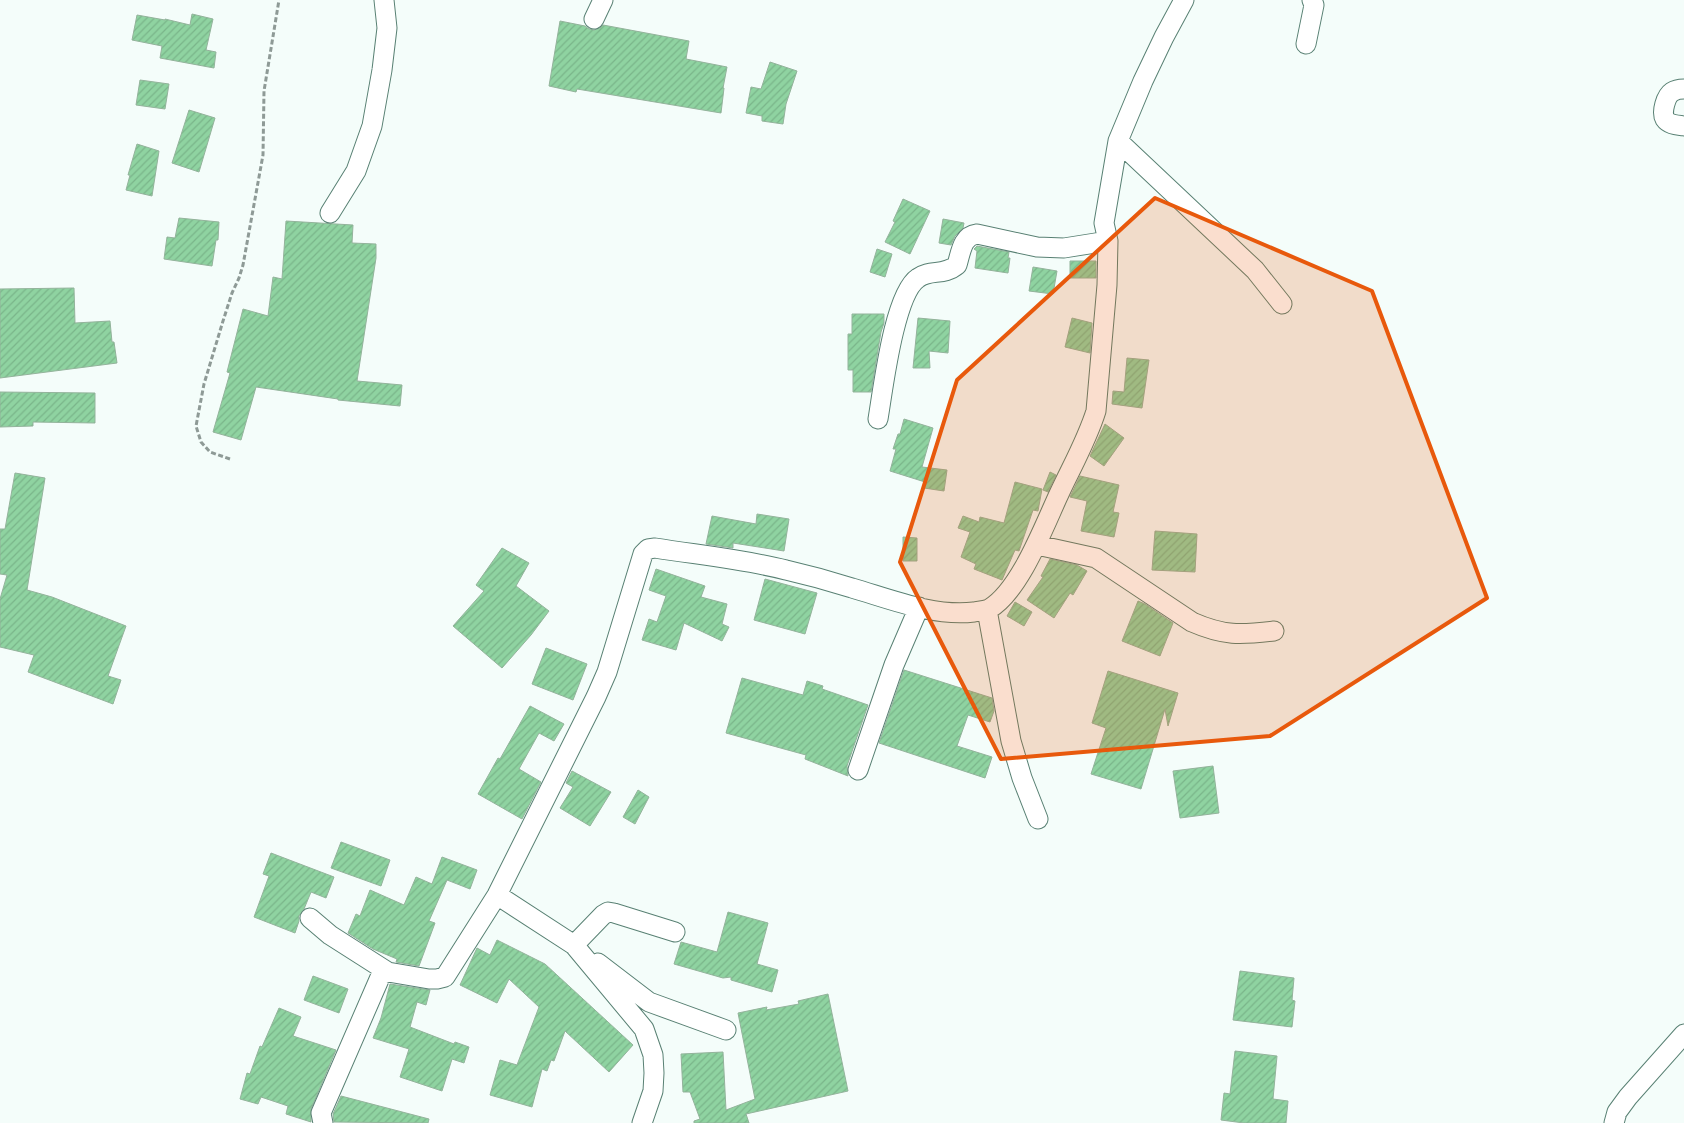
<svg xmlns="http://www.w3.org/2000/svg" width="1684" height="1123" font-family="Overpass,sans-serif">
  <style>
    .building { fill: url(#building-hatch); stroke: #93b39b }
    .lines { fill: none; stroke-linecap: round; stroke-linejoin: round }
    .minor-casing { stroke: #588073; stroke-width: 21 }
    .path { stroke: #8e9a96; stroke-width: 3; stroke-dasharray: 5 2.5; stroke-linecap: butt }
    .minor { stroke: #fff; stroke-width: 19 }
    .marked { fill: #e8590c; fill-opacity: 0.2; stroke: #e8590c; stroke-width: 4; stroke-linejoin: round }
  </style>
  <defs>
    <pattern id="building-hatch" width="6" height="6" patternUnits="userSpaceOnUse" patternTransform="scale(1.25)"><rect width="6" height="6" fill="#8fd3a1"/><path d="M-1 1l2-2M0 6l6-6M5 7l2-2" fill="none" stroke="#7ab58a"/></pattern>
  </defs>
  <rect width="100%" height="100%" fill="#f4fdfa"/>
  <path class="building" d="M192 14 213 19 206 50 216 52 214 68 160 58 162 46 132 40 137 15 165 20V19L190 25Z
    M560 21 585 26 589 29 594 30 600 28 603 25 689 41 686 59 727 67 723 88H724L721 113 577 89 576 92 549 86Z
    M770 62 797 71 786 104 783 124 762 121V116L746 113 751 87 761 89Z
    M140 80 169 84 165 109 136 105Z
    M189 110 215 118 199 172 172 163Z
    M137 144 159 151 152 196 126 190 130 175H128Z
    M903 199 930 211 910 254 885 242 895 222 893 221Z
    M179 218 219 222 218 240H216L212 266 164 259 167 237 175 238Z
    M943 219 964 223 963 228 955 236 951 245 939 243Z
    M286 221 353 225 352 243 376 244V258L357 381 402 385 400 406 338 400V399L256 387 241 440 213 432 230 373 227 372 243 309 268 316 273 277 282 279Z
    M977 246 1009 252 1008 258H1010L1008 273 975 268 977 251 974 249Z
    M877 249 892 254 885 277 870 272Z
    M1070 261H1096V278H1070Z
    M1033 267 1057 271 1053 294 1029 291Z
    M74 288 75 323 110 321 112 342H114L117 363 0 378V289Z
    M852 314H884V323L881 332 871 392H853V370H848V334H852Z
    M918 318 950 321 948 353 929 351 930 368H913Z
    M1072 318 1092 323 1090 353 1065 347Z
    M1127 358 1149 360 1142 408 1112 404 1113 391 1124 392Z
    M0 392 95 393V423L33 422V426L0 427Z
    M904 419 933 428 922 467 947 470 944 491 924 488 925 482 890 471 896 449H893L898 434H900Z
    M1105 424 1124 438 1104 466 1090 456Z
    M1050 472 1056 475 1048 492 1043 490Z
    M15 473 45 478 27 590 52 597 126 626 108 676 121 680 113 704 28 672 34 655 0 647V599L7 575 0 574V529H5Z
    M1080 476 1119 485 1113 512 1119 513 1114 537 1081 531 1087 501 1070 497Z
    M1015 482 1042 489 1038 511 1033 510 1019 551 1015 550 1002 580 974 569 976 564 961 557 970 532 958 528 963 516 979 522 980 517 1004 523Z
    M757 514 789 519 784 551 733 543V548L706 544 712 516 756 524Z
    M1155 531 1197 534 1195 572 1152 570Z
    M903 537 917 538V561H903Z
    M502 548 529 563 516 586 549 611 531 635 502 668 453 626 484 591 476 585Z
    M1050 559 1077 565 1087 571 1073 595 1070 593 1054 618 1027 600 1043 577 1041 576Z
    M656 569 705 586 701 597 727 604 722 624 729 627 722 641 684 623 676 650 642 640 649 619 657 622 666 596 649 590Z
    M765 579 817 593 805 634 754 620Z
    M1138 601 1145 604 1173 623 1160 656 1122 641Z
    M1015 602 1032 612 1024 626 1007 616Z
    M546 648 587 664 573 700 532 684Z
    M904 670 992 698 994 711 990 722 968 715 957 746 992 757 985 778 879 743Z
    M1108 671 1178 693 1168 726 1165 709 1141 789 1091 774 1106 728 1092 723Z
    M742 678 803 695 807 681 823 686 822 689 868 705 847 766 848 776 805 759 806 755 726 733Z
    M530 706 564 724 554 741 539 733 519 769 541 782 522 819 478 794 498 758 500 759Z
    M1213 766 1219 813 1180 818 1173 771Z
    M572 771 611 792 590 826 560 808 573 787 566 783Z
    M638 790 649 797 635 824 623 817Z
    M341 842 390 860 381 886 331 868Z
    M271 853 334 877 326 898 311 892 304 909 299 916V921L295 933 254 917 269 876 263 874Z
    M442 857 477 870 470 889 447 880 429 921 435 923 419 966 396 962 397 959 373 949 348 933 356 914 360 916 370 890 404 905 416 877 432 884Z
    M728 912 768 923 757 964 778 970 772 992 731 980V977L723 978 674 964 681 942 717 952Z
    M497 940 545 964 633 1045 609 1072 565 1031 554 1061 551 1060 547 1071 542 1069 532 1107 490 1095 500 1060 517 1065 539 1007 509 979 497 1003 460 985 477 948 490 955Z
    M1240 971 1294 978 1292 1000 1295 1001 1292 1027 1233 1020Z
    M313 976 348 989 339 1013 304 1000Z
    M390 984 430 990 426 1005 417 1002 410 1027 454 1044 455 1042 469 1047 464 1063 452 1059 442 1091 400 1077 409 1049 373 1038 381 1018Z
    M828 994 848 1091 746 1114 749 1123H694V1121L700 1119 690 1092H683L681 1054 723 1052 726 1110 755 1099 738 1013 767 1007 766 1010 799 1004 798 1001Z
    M279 1008 301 1017 293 1036 336 1050 311 1109V1122L286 1114 288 1106 261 1097 258 1104 240 1099 247 1073 250 1074 260 1046 262 1047Z
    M1235 1051 1277 1056 1273 1099 1288 1101 1286 1123H1244L1221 1120 1224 1093 1230 1094Z
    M341 1096 429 1119 428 1123 334 1122 333 1114Z"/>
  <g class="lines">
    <defs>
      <path id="minor" d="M594 19 603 0
        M1306 44 1314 5 1312 0
        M1684 89C1680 89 1675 90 1672 92 1666 96 1661 112 1665 119 1669 125 1678 125 1684 126
        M1118 141 1255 270 1282 304
        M330 213 356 171 372 126 382 70 387 28 384 0
        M878 419C883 390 894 294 918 278 930 269 944 276 957 265 961 252 962 236 977 234L1037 247 1064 248 1108 241
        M1037 545 1096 558 1192 622C1224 636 1240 635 1274 631
        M987 610 1011 741 1022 778 1038 819
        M858 770 894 665 919 607
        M497 895 574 945 644 1029 653 1055 654 1073 653 1091 642 1123
        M310 918 330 935 388 972
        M574 945 603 915 608 912 614 913 675 932
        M598 963 649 1002 726 1030
        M323 1123 321 1113 381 975 388 972 429 979H437L445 977 497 895 596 697 607 672 643 554 648 549 655 548C699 555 743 559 786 570 808 575 830 581 852 588 890 599 934 617 974 612 979 611 984 611 989 609 1020 591 1044 526 1059 494 1072 466 1087 440 1096 411L1107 285 1108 241 1104 223 1118 141 1143 81 1164 37 1184 0
        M1614 1123 1617 1112 1628 1097 1684 1034"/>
    </defs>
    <use href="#minor" class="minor-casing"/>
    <path class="path" d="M230 459 210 452 201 442 196 426 204 384 223 321 232 293 239 278 243 265 263 155 264 91 279 0"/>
    <use href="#minor" class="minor"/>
  </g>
  <path class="marked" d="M1155 198 1372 291 1487 598 1270 736 1001 759 900 562 957 380Z"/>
</svg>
